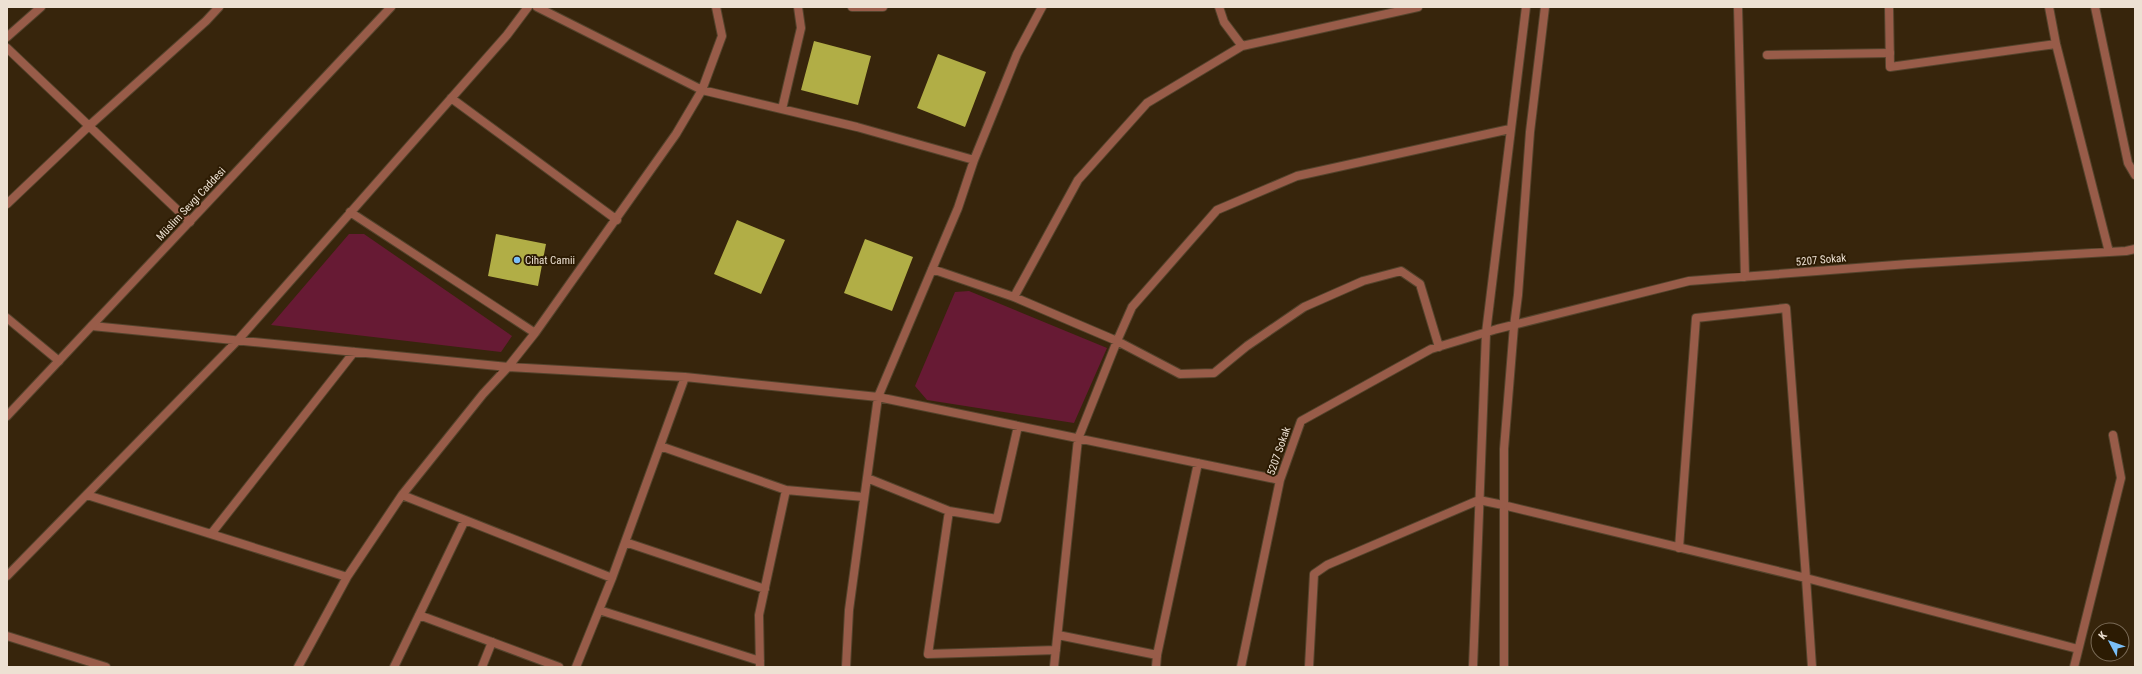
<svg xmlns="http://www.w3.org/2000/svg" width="2142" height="674" font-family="'Roboto Condensed',sans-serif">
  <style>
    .green { fill: #671a34 }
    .building { fill: #b1ae46 }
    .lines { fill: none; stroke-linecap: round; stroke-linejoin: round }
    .service-casing { stroke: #54432c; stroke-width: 10 }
    .minor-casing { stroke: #54432c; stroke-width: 10 }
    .tertiary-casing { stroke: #54432c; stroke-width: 10 }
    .service { stroke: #985c49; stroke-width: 8 }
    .minor { stroke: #985c49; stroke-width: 8 }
    .tertiary { stroke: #985c49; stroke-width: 8 }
    .poi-dot { fill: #7abff8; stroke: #2c1b03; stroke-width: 1.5 }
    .labels { text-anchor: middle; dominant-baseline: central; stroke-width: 4; stroke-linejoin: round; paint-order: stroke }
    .street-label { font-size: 11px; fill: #ede1d3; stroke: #2c1b03 }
    .poi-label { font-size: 11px; fill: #ede1d3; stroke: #2c1b03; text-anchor: start }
  </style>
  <rect width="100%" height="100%" fill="#37250c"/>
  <path class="green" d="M349 234H364L512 336 501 352 271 325Z
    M969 291 1107 348 1074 423 927 400 915 386 955 292Z"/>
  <path class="building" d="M814 41 871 56 858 105 801 90Z
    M938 54 986 72 965 127 917 108Z
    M737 220 785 240 761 294 714 274Z
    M496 234 546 244 538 286 488 276Z
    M865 239 913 257 892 311 844 293Z"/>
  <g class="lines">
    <defs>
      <path id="service" d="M1767 55 1890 53
        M1503 505 1806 578 1812 667
        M1679 548 1696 318 1786 308 1806 578 2078 649
        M482 667 492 642
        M1156 667 1157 655
        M1309 667 1314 574 1327 565 1479 500
        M1473 667 1486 333
        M1504 667V449L1514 326
        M2074 667 2121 478 2113 435"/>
      <path id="minor" d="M537 7 702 90 857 127 974 160
        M852 7H883
        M1219 7 1224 22 1242 46
        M1738 7 1745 277
        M1889 7 1890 67 2056 44
        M2049 7 2056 44 2109 252
        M2095 7 2128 163 2135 175
        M7 37 41 7
        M7 48 190 222
        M451 98 617 220
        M782 109 801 28 798 7
        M7 204 90 125 206 21 219 7
        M350 212 535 333
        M932 269 1014 297 1117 341 1180 374 1214 373 1247 346 1304 307 1363 281 1401 271 1420 284 1439 347
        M1014 297 1078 180 1147 103 1242 46 1418 7
        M7 318 59 361
        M92 326 508 367 685 377 878 397 1280 480
        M1514 326 1518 295 1530 132 1545 7
        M1486 333 1526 7
        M660 446 786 490 864 497
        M867 478 949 511 997 519 1018 426
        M87 495 347 577
        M402 495 612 578
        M1479 500 1503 505
        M949 511 928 654 1056 650
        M211 534 354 352
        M625 542 765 589
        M7 576 239 339 507 35 528 7
        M599 610 760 661
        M419 615 559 667
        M1058 635 1157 655 1198 463
        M7 636 106 667
        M298 667 347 577 402 495 483 394 508 367 535 333 676 134 702 90 722 36 716 7
        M394 667 465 520
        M576 667 612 578 685 377
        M760 667 759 615 786 490
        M846 667 849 610 878 397 958 208 974 160 1017 54 1042 7
        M1054 667 1078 439 1117 341 1132 307 1217 210 1297 176 1510 129
        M1241 667 1280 480 1301 421 1431 349 1497 329 1689 281 1908 264 2126 251 2135 249"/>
      <path id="tertiary" d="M7 416 391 7"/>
    </defs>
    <use href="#service" class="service-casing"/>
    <use href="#minor" class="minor-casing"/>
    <use href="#tertiary" class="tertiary-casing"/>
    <use href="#service" class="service"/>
    <use href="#minor" class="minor"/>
    <use href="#tertiary" class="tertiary"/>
  </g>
  <circle class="poi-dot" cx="517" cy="260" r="4"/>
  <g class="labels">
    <g class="street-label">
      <text transform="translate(191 204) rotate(-47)">Müslim Sevgi Caddesi</text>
      <text transform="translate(1821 260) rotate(-5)">5207 Sokak</text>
      <text transform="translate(1279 451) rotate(-71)">5207 Sokak</text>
    </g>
    <g class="poi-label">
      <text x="525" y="260">Cihat Camii</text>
    </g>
  </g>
  <rect width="2142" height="674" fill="none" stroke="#ede1d3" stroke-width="16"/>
  <g transform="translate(2110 642) rotate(311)"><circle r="19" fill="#2c1b03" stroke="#796a56"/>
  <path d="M0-3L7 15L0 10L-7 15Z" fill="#7abff8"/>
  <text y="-6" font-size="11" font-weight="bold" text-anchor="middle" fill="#ede1d3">K</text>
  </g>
</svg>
